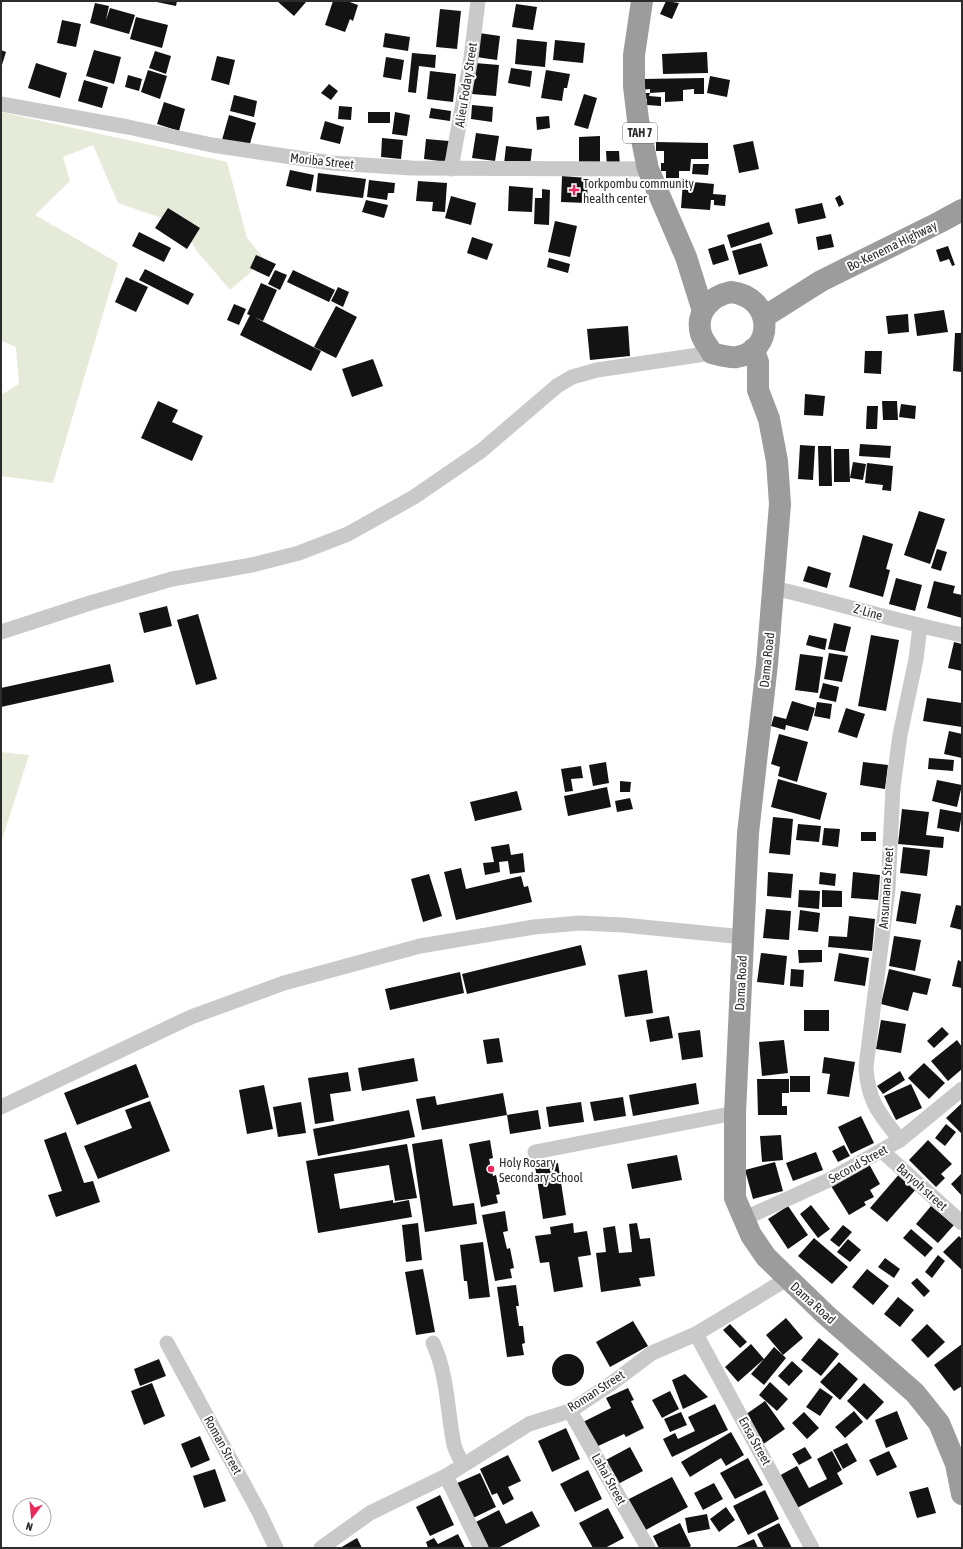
<svg xmlns="http://www.w3.org/2000/svg" width="963" height="1549" font-family="'Asap Condensed',sans-serif">
  <style>
    .green { fill: #e6ebd9 }
    .building { fill: #131313 }
    .lines { fill: none; stroke-linecap: round; stroke-linejoin: round }
    .minor { stroke: #c9c9c9; stroke-width: 15 }
    .trunk { stroke: #9c9c9c; stroke-width: 22 }
    .poi-dot { fill: #e9295b; stroke: #fff; stroke-width: 1.5 }
    .labels { text-anchor: middle; dominant-baseline: central; stroke-width: 4; stroke-linejoin: round; paint-order: stroke }
    .shield { fill: #fff; stroke: #6b6b6b; stroke-width: 1 }
    .shield-label { font-size: 12px; font-weight: bold; fill: #2c2c2c }
    .street-label { font-size: 13px; fill: #2c2c2c; stroke: #fff }
    .poi-label { font-size: 13px; fill: #2c2c2c; stroke: #fff; text-anchor: start }
  </style>
  <rect width="100%" height="100%" fill="#fff"/>
  <path class="green" d="M1 112 227 162 247 238 265 260 230 290 196 250 182 225 118 203 93 145 63 157 70 181 35 215 118 263 53 483 1 476V395L19 384 16 347 1 341Z
    M1 752 29 755 1 843Z"/>
  <path class="building" d="M152 1H177L176 6Z
    M277 1H305L306 2 294 16Z
    M333 1H347L358 5 353 21 350 19 345 32 325 25Z
    M666 1 679 3 672 19 660 14Z
    M95 3 109 6 106 20 110 8 135 15 129 34 90 23Z
    M516 4 537 7 533 30 512 27Z
    M440 9 461 11 457 49 436 47Z
    M136 17 168 25 162 48 130 39Z
    M62 20 81 24 76 47 57 43Z
    M385 33 410 37 408 51 383 47Z
    M479 33 500 36 497 60 476 57Z
    M517 39 547 42 545 67 515 64Z
    M555 40 585 43 583 63 553 60Z
    M1 50 6 52 1 68Z
    M94 50 121 57 114 84 86 76Z
    M155 51 171 56 166 74 149 68Z
    M707 52 708 73 663 74 662 54Z
    M412 53 436 55 435 68 419 66 416 93 408 92Z
    M217 56 235 60 229 85 211 80Z
    M386 57 404 60 401 80 383 77Z
    M36 63 67 73 60 98 28 88Z
    M475 63 499 65 496 96 472 94Z
    M511 68 532 71 530 87 508 83Z
    M148 70 167 76 160 99 141 92Z
    M546 70 570 74 567 88H564L562 101 541 98Z
    M430 71 456 74 453 102 427 99Z
    M128 75 142 79 139 91 125 87Z
    M710 76 730 80 727 97 707 93Z
    M704 78V94H694V89L683 90V101L665 102V92L650 93V89L641 90V79Z
    M84 80 108 87 102 108 78 101Z
    M329 84 338 91 331 100 321 93Z
    M642 93H650L649 96 661 97V106L647 105V99H642Z
    M584 94 597 98 588 129 574 125Z
    M234 95 257 101 254 117 230 111Z
    M164 102 185 109 179 131 157 124Z
    M472 105 493 107 492 122 471 119Z
    M339 106 352 107 351 120 338 119Z
    M431 108 451 111 450 121 429 118Z
    M368 112H390V123H368Z
    M395 112 410 115 407 136 392 134Z
    M229 115 256 123 249 147 222 140Z
    M549 116 550 128 537 130 536 117Z
    M325 121 344 127 340 144 320 139Z
    M476 133 499 136 495 161 472 158Z
    M600 136V163H579V137Z
    M382 138 403 140 401 159 381 157Z
    M426 139 449 141 447 162 424 159Z
    M753 141 759 169 739 173 733 145Z
    M656 142 708 143V159H691L690 171H679V178H666V171H661V163H664V151H656Z
    M506 146 532 149 530 167 504 164Z
    M606 151H619L620 167 607 168Z
    M693 164H709L708 175 692 174Z
    M290 170 314 175 311 191 286 186Z
    M318 173 366 179 363 198 316 192Z
    M562 176 588 178 587 203 561 202Z
    M369 180 395 183 394 193H388L387 200 367 197Z
    M418 181 447 183 445 212 432 211 433 202 416 201Z
    M683 181 714 184 713 194 726 195 725 206 714 205V200H711L710 210 681 208Z
    M509 186 533 188 532 212 508 211Z
    M542 189 550 190 549 225 534 224 535 198H542Z
    M840 195 844 204 839 207 835 198Z
    M451 196 476 203 471 225 445 218Z
    M366 200 388 205 384 218 362 212Z
    M822 203 826 218 798 224 795 209Z
    M168 208 200 228 187 249 155 228Z
    M555 221 577 226 570 257 548 252Z
    M769 222 773 234 731 248 727 235Z
    M139 232 171 248 164 262 132 246Z
    M831 234 834 247 818 250 816 237Z
    M472 237 493 244 487 260 467 253Z
    M761 243 768 266 739 275 732 251Z
    M724 244 729 260 713 265 708 249Z
    M948 246 955 265 952 266 949 259 940 262 936 250Z
    M256 255 276 264 269 277 250 268Z
    M549 258 570 264 568 273 547 267Z
    M145 269 194 294 188 305 139 280Z
    M275 270 287 275 280 290 268 284Z
    M293 270 335 290 329 302 287 282Z
    M126 277 148 287 136 312 115 302Z
    M261 283 277 290 263 321 247 314Z
    M338 287 349 292 343 307 331 301Z
    M234 304 246 309 239 325 227 320Z
    M336 306 357 317 336 358 314 347Z
    M944 310 948 332 917 336 914 314Z
    M908 314 909 332 888 334 886 316Z
    M250 315 321 351 311 371 240 335Z
    M628 326 630 356 590 360 587 329Z
    M955 333H962V372L953 371Z
    M865 351H882L881 374 864 373Z
    M373 359 383 386 352 397 342 369Z
    M805 394 825 396 823 416 804 415Z
    M158 401 178 410 172 422 203 436 192 461 141 438Z
    M882 401H897L898 420H883Z
    M901 404 916 406 915 419 899 417Z
    M867 406H878L877 429H866Z
    M860 444 891 446 890 458 859 456Z
    M800 445 815 446 813 480 798 479Z
    M818 446H831L832 486H819Z
    M834 449H849L850 482H834Z
    M853 462 866 464 863 480 850 478Z
    M867 463 893 466 891 491 882 490 883 485 865 483Z
    M919 511 945 519 930 564 904 555Z
    M863 535 893 544 886 569 890 570 883 597 849 587Z
    M937 549 947 552 941 571 931 568Z
    M808 566 831 573 827 588 803 581Z
    M896 578 922 585 915 611 889 604Z
    M934 581 955 586 953 593 962 595V618L927 608Z
    M167 606 172 626 144 633 139 613Z
    M198 614 217 679 196 685 177 620Z
    M834 623 851 627 845 652 828 649Z
    M809 635 827 639 825 650 806 645Z
    M871 635 899 640 886 711 858 706Z
    M954 642 962 644V671L948 668Z
    M829 653 848 656 842 682 824 679Z
    M800 654 823 657 818 693 795 690Z
    M110 664 114 682 1 707V688Z
    M823 683 839 687 836 702 819 698Z
    M927 698 962 703V727L923 721Z
    M792 701 815 708 808 731 786 725 785 730 771 726 774 716 786 719Z
    M817 702 832 704 830 719 814 716Z
    M846 708 865 714 857 738 838 732Z
    M949 731 962 734V758L944 754Z
    M779 734 808 742 797 782 778 776 780 767 771 764Z
    M929 758 954 760 953 771 928 769Z
    M606 762 609 783 593 786 589 765Z
    M863 762 888 765 885 789 860 785Z
    M581 766 583 778 571 779 573 791 565 792 561 769Z
    M778 779 827 793 820 820 771 807Z
    M937 780 962 785 957 807 932 801Z
    M620 781 631 782 630 792H620Z
    M607 787 611 807 568 816 564 796Z
    M517 791 522 810 475 821 470 802Z
    M630 798 633 809 617 812 615 801Z
    M902 809 929 812 926 835 944 837 943 848 898 844Z
    M940 809 962 813 959 832 937 828Z
    M773 817 793 819 790 855 769 853Z
    M798 824 821 826 819 842 796 840Z
    M824 828 840 829 838 847 822 845Z
    M861 832H876V841H861Z
    M509 844 511 855 523 853 525 872 510 874 508 861 499 862 500 872 485 875 483 863 494 862 491 847Z
    M903 847 930 850 927 876 900 873Z
    M461 868 466 889 521 876 524 887 528 886 532 902 456 920 444 872Z
    M768 872 793 874 791 898 767 896Z
    M820 872 836 874 835 886 819 884Z
    M853 872 880 875 878 900 851 898Z
    M429 874 442 916 423 922 411 879Z
    M799 890 820 891 819 909 798 907Z
    M822 890 842 891V907H822Z
    M901 891 921 894 916 924 896 921Z
    M956 905 962 906V930L950 927Z
    M766 909 791 911 789 940 763 938Z
    M800 910 820 913 818 932 798 930Z
    M849 916 875 919 872 951 828 947 829 936 847 937Z
    M894 936 921 940 915 971 889 966Z
    M581 945 586 965 467 994 462 974Z
    M798 950H822V962L799 963Z
    M761 953 787 956 784 985 757 982Z
    M839 953 869 958 865 986 834 981Z
    M958 960 962 962V988L952 986Z
    M791 969 804 970 803 987 790 986Z
    M889 969 931 979 927 995 913 992 908 1011 881 1004Z
    M647 970 653 1013 625 1017 618 975Z
    M460 972 464 993 390 1010 385 989Z
    M804 1010H829V1031H804Z
    M669 1016 673 1038 650 1042 646 1020Z
    M881 1020 906 1024 901 1053 876 1049Z
    M942 1027 949 1034 934 1048 927 1041Z
    M700 1030 703 1057 682 1060 678 1033Z
    M499 1038 503 1062 487 1064 483 1040Z
    M784 1040 788 1073 762 1076 759 1042Z
    M957 1040 962 1047V1069L948 1081 931 1061Z
    M824 1057 855 1062 849 1097 827 1094 830 1074 822 1073Z
    M414 1058 418 1081 362 1091 358 1068Z
    M924 1063 945 1083 929 1099 908 1078Z
    M136 1064 149 1097 77 1125 64 1093Z
    M900 1071 905 1080 883 1094 877 1086Z
    M348 1072 351 1091 330 1094 334 1121 315 1124 308 1078Z
    M790 1076H810V1092H790Z
    M757 1079H789V1093H782V1106H787V1115H758Z
    M696 1083 699 1104 633 1116 629 1095Z
    M911 1084 922 1108 896 1120 884 1096Z
    M264 1085 273 1129 247 1134 239 1090Z
    M503 1093 507 1115 422 1130 416 1099 435 1096 437 1105Z
    M623 1097 626 1116 594 1121 590 1102Z
    M150 1101 170 1151 98 1179 84 1146 132 1128 125 1110Z
    M301 1102 306 1133 278 1137 273 1107Z
    M581 1102 584 1122 549 1127 546 1107Z
    M962 1103V1134L946 1118Z
    M409 1110 415 1137 318 1156 313 1129Z
    M538 1110 541 1129 510 1134 507 1115Z
    M861 1116 874 1143 851 1154 838 1127Z
    M946 1124 956 1132 945 1146 935 1138Z
    M66 1132 84 1183 93 1181 100 1202 56 1217 48 1195 62 1191 44 1140Z
    M781 1135 783 1160 762 1162 760 1136Z
    M442 1139 453 1206 474 1203 477 1224 425 1232 412 1144Z
    M490 1140 493 1158 489 1159 493 1176 496 1175 500 1194 496 1195 498 1203 481 1207 469 1144Z
    M928 1140 952 1164 941 1174 945 1178 936 1187 909 1160Z
    M407 1144 417 1198 395 1201 389 1165 334 1174 340 1209 393 1200V1203L409 1200 412 1217 318 1233 306 1161Z
    M844 1145 850 1156 838 1162 832 1151Z
    M816 1152 823 1170 793 1181 786 1163Z
    M677 1155 682 1180 632 1189 627 1164Z
    M775 1162 783 1191 753 1199 745 1170Z
    M558 1163 566 1215 543 1219 535 1166Z
    M869 1164 880 1184 870 1190 874 1197 864 1202 866 1205 849 1215 831 1186Z
    M901 1172 918 1187 887 1222 870 1208Z
    M962 1173V1196L951 1184Z
    M811 1205 830 1229 818 1238 800 1214Z
    M788 1206 808 1235 788 1249 768 1219Z
    M931 1206 954 1225 938 1243 916 1224Z
    M505 1211 508 1231 503 1232 507 1249 510 1248 514 1268 510 1269 512 1278 495 1281 482 1215Z
    M418 1223 422 1260 406 1262 402 1225Z
    M573 1223 574 1233 587 1231 591 1255 578 1257 583 1287 554 1292 549 1262 540 1263 535 1236 551 1234 550 1227Z
    M637 1223 640 1239 650 1238 655 1276 639 1278 641 1286 601 1292 596 1253 606 1252 603 1228 615 1226 619 1253 632 1252 629 1224Z
    M843 1225 852 1232 839 1247 830 1240Z
    M911 1229 933 1248 925 1257 903 1238Z
    M959 1236 962 1239V1270L943 1252Z
    M814 1238 848 1267 832 1284 798 1256Z
    M848 1239 861 1250 850 1262 837 1252Z
    M483 1242 490 1297 469 1299 467 1281H464L460 1245Z
    M938 1255 945 1261 932 1278 925 1272Z
    M885 1258 900 1269 894 1278 878 1267Z
    M423 1269 435 1332 416 1335 405 1272Z
    M867 1269 889 1286 873 1305 852 1287Z
    M917 1278 930 1291 924 1297 911 1283Z
    M516 1285 519 1306H516L519 1326H523L525 1343 522 1344 524 1355 507 1357 497 1287Z
    M898 1297 914 1310 900 1327 884 1314Z
    M786 1318 803 1338 783 1355 766 1335Z
    M633 1321 648 1346 610 1367 596 1342Z
    M730 1324 747 1342 740 1348 723 1330Z
    M927 1324 945 1342 928 1358 911 1340Z
    M819 1338 839 1354 821 1376 801 1360Z
    M751 1344 764 1359 774 1347 786 1358 764 1385 751 1374 764 1359 738 1382 725 1367Z
    M962 1344V1386L954 1391 934 1365Z
    M552 1370a16 16 0 1 1 32 0a16 16 0 1 1-32 0Z
    M159 1359 166 1376 140 1386 134 1369Z
    M792 1361 803 1371 789 1386 778 1376Z
    M839 1362 858 1379 840 1400 820 1382Z
    M685 1374 708 1397 683 1409 672 1380Z
    M770 1382 788 1399 777 1411 759 1395Z
    M152 1383 165 1416 144 1425 131 1391Z
    M864 1383 884 1402 867 1420 847 1401Z
    M628 1388 634 1400 631 1401 644 1428 626 1437 624 1434 596 1447 583 1422 611 1408 606 1398Z
    M820 1388 833 1397 820 1416 806 1407Z
    M670 1391 679 1409 662 1418 652 1400Z
    M765 1401 785 1429 762 1445 742 1417Z
    M715 1404 728 1430 672 1457 663 1439 675 1433 678 1439 695 1431 688 1417Z
    M854 1411 863 1422 845 1438 835 1427Z
    M897 1411 908 1439 886 1448 875 1420Z
    M681 1412 687 1425 670 1432 664 1419Z
    M804 1412 819 1428 807 1439 792 1423Z
    M566 1428 580 1459 552 1472 538 1441Z
    M731 1432 744 1455 726 1466 721 1458 690 1477 681 1462Z
    M200 1436 210 1460 191 1468 181 1444Z
    M847 1443 857 1461 843 1469 833 1450Z
    M630 1447 643 1471 616 1485 604 1461Z
    M805 1447 812 1458 799 1465 792 1454Z
    M832 1451 842 1470 837 1473 843 1484 795 1509 777 1477 797 1466 809 1488 827 1479 817 1459Z
    M889 1451 897 1467 877 1476 869 1460Z
    M508 1455 521 1481 508 1487 514 1499 503 1505 497 1493 492 1495 480 1469Z
    M748 1458 763 1485 735 1499 720 1473Z
    M215 1469 226 1501 204 1508 193 1476Z
    M588 1470 602 1499 575 1512 560 1484Z
    M480 1473 496 1507 471 1519 455 1484Z
    M672 1477 688 1507 642 1532 625 1501Z
    M714 1483 723 1499 703 1510 694 1493Z
    M928 1487 936 1513 917 1518 909 1492Z
    M765 1490 779 1519 748 1535 733 1506Z
    M440 1495 454 1525 430 1536 416 1507Z
    M726 1507 735 1520 719 1532 710 1519Z
    M608 1508 624 1538 605 1548H593L579 1523Z
    M499 1510 506 1524 532 1511 540 1526 498 1548H487L474 1523Z
    M707 1514 710 1529 688 1533 685 1518Z
    M680 1523 691 1546 688 1548H659L653 1536Z
    M779 1523 792 1548H764L757 1534Z
    M458 1534 465 1548H428L426 1542 434 1538 438 1544Z
    M357 1538 362 1548H340Z
    M754 1539 758 1548H734Z"/>
  <g class="lines">
    <path class="minor" d="M1 104 128 127 212 145 332 163 412 168 648 169
      M451 169 471 58 478 1
      M774 588C837 603 899 622 962 635
      M1 632 90 603 172 579 252 565 299 553 348 534 414 497 481 451 557 386 572 377 597 370 712 353
      M1 1107 191 1017 284 983 420 946 534 927 580 923 623 925 744 937
      M900 1140C880 1114 868 1103 866 1067L888 889 893 787 900 735 916 659 920 626
      M882 1151 962 1223
      M535 1152 735 1113
      M743 1219 829 1180 900 1140 962 1089
      M696 1334 812 1548
      M167 1343 259 1512 276 1548
      M433 1343C448 1376 447 1411 454 1445 456 1452 460 1459 463 1465
      M570 1411 648 1548
      M446 1476 481 1548
      M321 1548 370 1513 446 1476 529 1424 570 1411 612 1383 652 1353 696 1334 787 1279"/>
    <path class="trunk" d="M642 1 634 55V86L638 120 648 169 686 257 703 311
      M731 292C774 297 775 351 737 357 729 358 720 355 712 353 709 347 703 341 701 334 695 312 711 296 731 292Z
      M764 317 821 281 940 222 962 210
      M753 349 758 362V390L769 419 777 461 780 504 767 664 748 833 735 1113V1198L751 1235 766 1257 826 1315 915 1393 939 1423 956 1464 962 1494"/>
  </g>
  <g class="poi-dot">
    <path d="M572 184h4v4h4v4h-4v4h-4v-4h-4v-4h4z"/>
    <circle cx="491" cy="1169" r="4"/>
  </g>
  <g class="labels">
    <rect class="shield" x="623" y="123" width="34" height="20" rx="3"/>
    <g class="shield-label">
      <text x="640" y="133">TAH 7</text>
    </g>
    <g class="street-label">
      <text transform="translate(466 85) rotate(-81)">Alieu Foday Street</text>
      <text transform="translate(322 161) rotate(6)">Moriba Street</text>
      <text transform="translate(892 246) rotate(-26)">Bo-Kenema Highway</text>
      <text transform="translate(868 612) rotate(16)">Z-Line</text>
      <text transform="translate(767 660) rotate(-84)">Dama Road</text>
      <text transform="translate(886 888) rotate(-86)">Ansumana Street</text>
      <text transform="translate(741 983) rotate(-87)">Dama Road</text>
      <text transform="translate(858 1164) rotate(-29)">Second Street</text>
      <text transform="translate(922 1187) rotate(42)">Baryoh street</text>
      <text transform="translate(813 1303) rotate(42)">Dama Road</text>
      <text transform="translate(596 1391) rotate(-33)">Roman Street</text>
      <text transform="translate(755 1441) rotate(61)">Ensa Street</text>
      <text transform="translate(223 1445) rotate(61)">Roman Street</text>
      <text transform="translate(609 1479) rotate(61)">Lahai Street</text>
    </g>
    <g class="poi-label">
      <text x="583" y="183">Torkpombu community<tspan x="583" dy="15">health center</tspan></text>
      <text x="499" y="1162">Holy Rosary<tspan x="499" dy="15">Secondary School</tspan></text>
    </g>
  </g>
  <rect width="963" height="1549" fill="none" stroke="#2c2c2c" stroke-width="4"/>
  <g transform="translate(32 1517) rotate(196)"><circle r="19" fill="#ffffff" stroke="#ababab"/>
  <path d="M0-3L7 15L0 10L-7 15Z" fill="#e9295b"/>
  <text y="-6" font-size="11" font-weight="bold" text-anchor="middle" fill="#2c2c2c">N</text>
  </g>
</svg>
